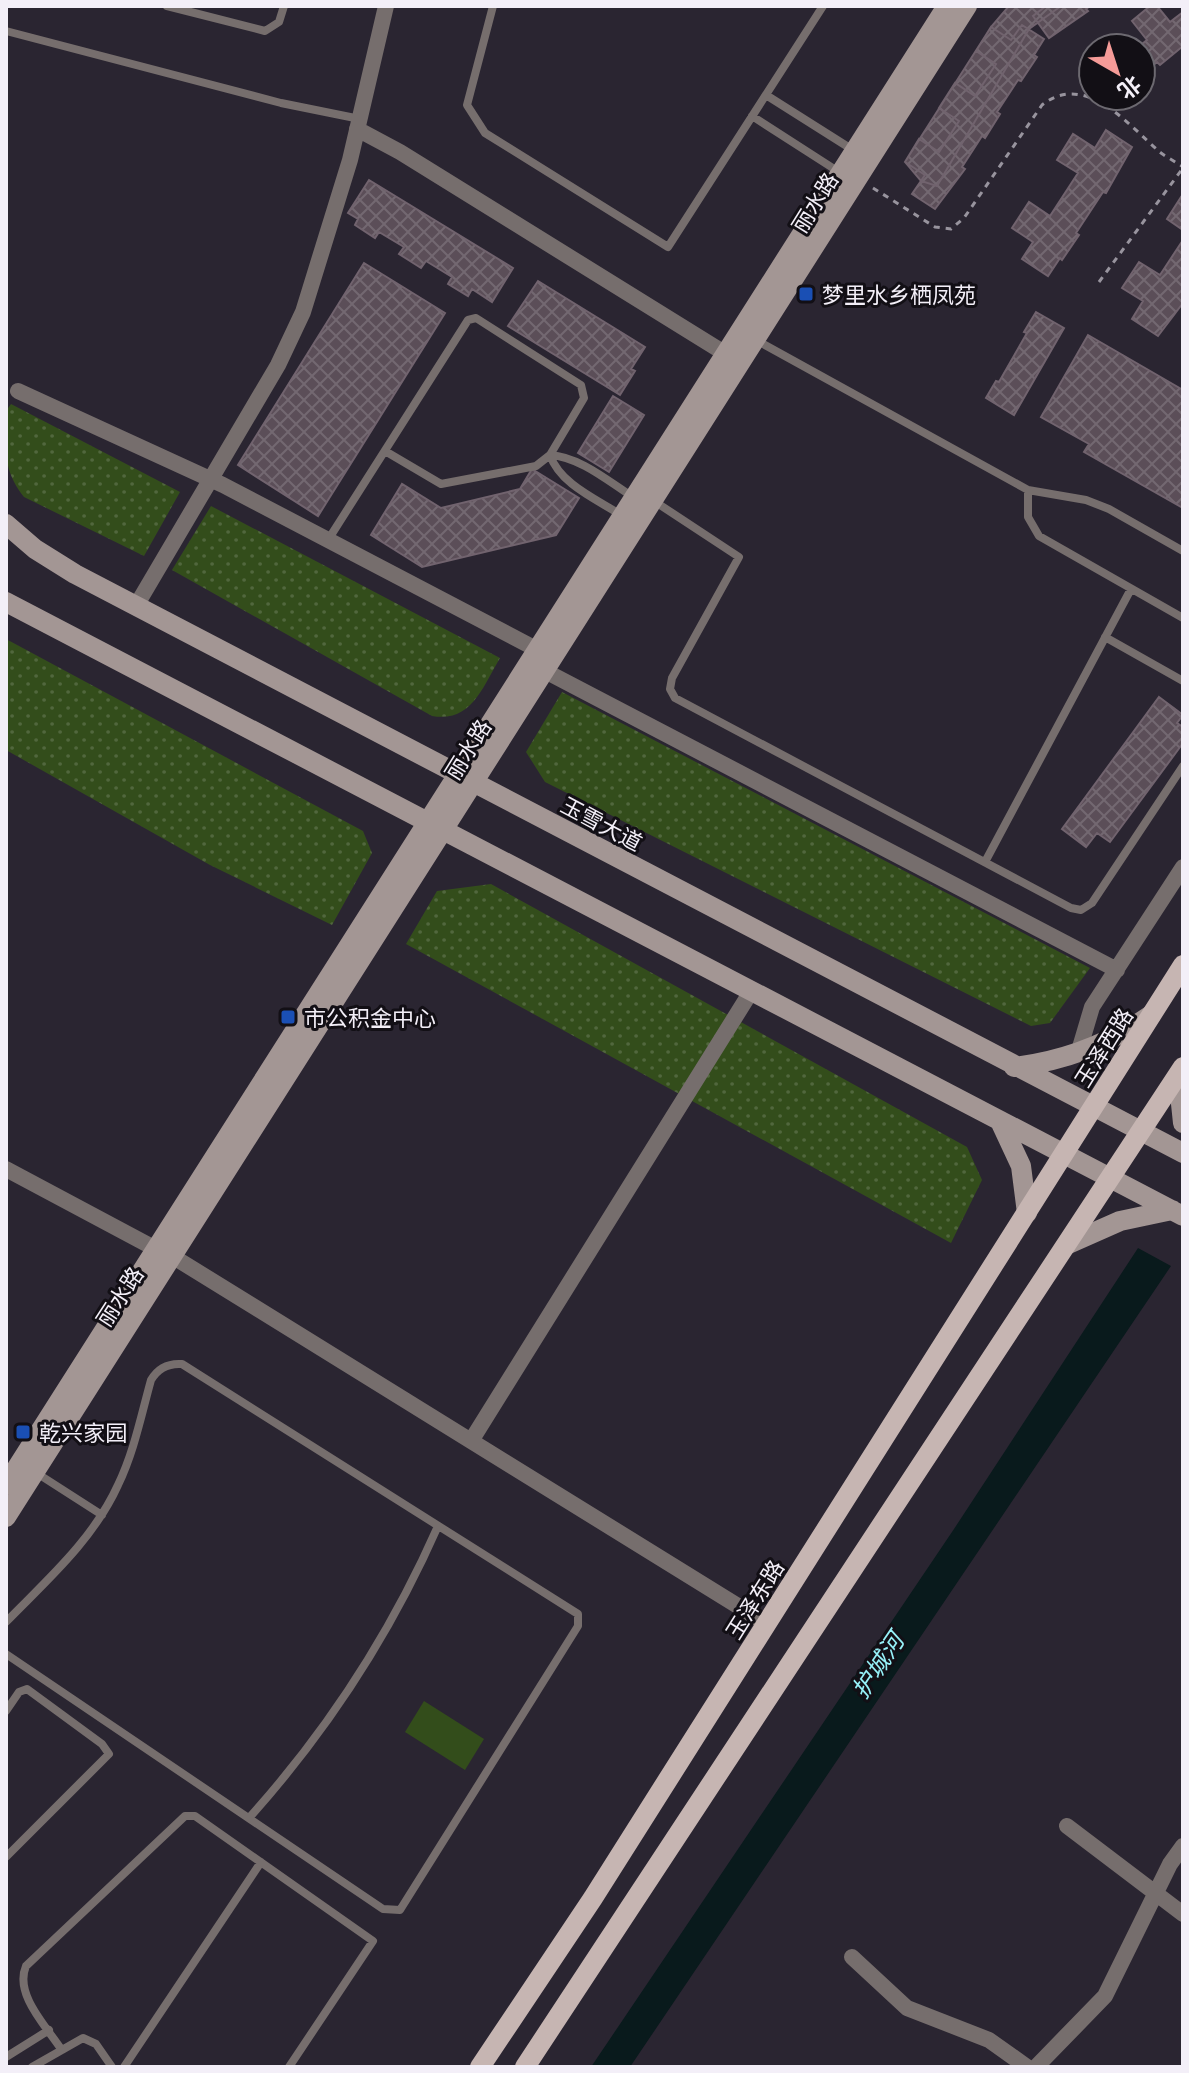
<svg xmlns="http://www.w3.org/2000/svg" width="1189" height="2073" font-family="'Open Sans','Noto Sans SC',sans-serif">
  <style>
    .grass { fill: url(#grass-dots) }
    .park { fill: #334d1b }
    .water { fill: #091a1c }
    .building { fill: url(#building-cross-hatch); stroke: #71636e; stroke-width: 2 }
    .lines { fill: none; stroke-linecap: round; stroke-linejoin: round }
    .path { stroke: #98949e; stroke-width: 3; stroke-dasharray: 6 6; stroke-linecap: butt }
    .lane { stroke: #766e6d; stroke-width: 8 }
    .street { stroke: #766e6d; stroke-width: 16 }
    .secondary { stroke: #a39694; stroke-width: 20 }
    .primary { stroke: #c6b5b2; stroke-width: 20 }
    .transit-dot { fill: #1a4fb4; stroke: #120f15; stroke-width: 3 }
    .labels { text-anchor: middle; dominant-baseline: central; stroke-width: 6; stroke-linejoin: round; paint-order: stroke }
    .street-label { font-size: 22px; fill: #f3eff8; stroke: #120f15 }
    .poi-label { font-size: 22px; fill: #f3eff8; stroke: #120f15; text-anchor: start }
    .water-label { font-size: 24px; font-style: italic; fill: #96f1f8; stroke: #120f15 }
  </style>
  <defs>
    <pattern id="grass-dots" width="8" height="8" patternUnits="userSpaceOnUse" patternTransform="scale(2)"><rect width="8" height="8" fill="#334d1b"/><path d="M2 2h.1M6 6h.1" fill="none" stroke="#51673d" stroke-width="1.8" stroke-linecap="round"/></pattern>
    <pattern id="building-cross-hatch" width="8" height="8" patternUnits="userSpaceOnUse" patternTransform="scale(2)"><rect width="8" height="8" fill="#5b4e58"/><path d="M0 0l8 8M0 8l8-8" fill="none" stroke="#736871"/></pattern>
  </defs>
  <rect width="100%" height="100%" fill="#2a2531"/>
  <path class="grass" d="M11 404 180 492 144 556 24 497C1 468 6 446 6 411Z
    M211 506 500 658C483 686 472 723 432 716L172 570Z
    M6 639 363 831 372 853 332 925 210 865 6 750Z
    M562 692 1090 968 1050 1023 1031 1026 545 782 526 752Z
    M491 884 967 1147 982 1180 951 1243 406 944 437 891Z"/>
  <path class="park" d="M424 1701 484 1739 465 1770 405 1732Z"/>
  <path class="water" d="M1138 1248 1171 1266 630 2067H591L954 1529Z"/>
  <path class="building" d="M1009 6H1061L1029 29 937 186 921 181 905 162 991 27Z
    M1046 6H1090L1086 9 1088 11 1049 38 1033 16Z
    M1150 6H1157L1170 22 1183 12V46L1160 65 1157 62 1145 72 1141 66V48H1137L1147 40 1132 21Z
    M1022 25 1044 39 1034 55 1037 57 1021 81 1018 80 997 112 1000 114 985 138 982 136 962 167 965 169 935 209 912 194 925 175 905 162 919 139 939 152 959 121 939 108 955 83 975 96 996 64 976 51 991 27 1011 40Z
    M1106 130 1132 147 1106 193 1103 192 1076 233 1079 235 1062 260 1060 258 1048 276 1022 259 1033 242 1012 228 1029 202 1050 216 1078 173 1057 160 1073 134 1095 148Z
    M369 180 513 268 492 302 472 289 468 296 448 284 452 277 426 261 421 268 399 254 404 247 379 232 375 238 355 225 358 219 348 213Z
    M1183 194V230L1167 219Z
    M1183 240V303L1158 336 1132 319 1143 301 1122 288 1139 262 1160 275Z
    M364 263 445 313 318 516 238 465Z
    M538 281 645 347 631 369 635 371 620 395 508 326Z
    M1036 312 1064 328 1014 415 986 398 996 381 999 382 1027 333 1024 332Z
    M1088 335 1183 390V508L1084 452 1089 444 1041 417Z
    M613 396 644 415 609 472 578 453Z
    M532 469 579 498 556 535 422 567 371 535 402 484 441 508 520 489Z
    M1159 697 1183 715 1177 723 1183 727V743L1110 842 1097 833 1086 847 1062 829Z"/>
  <g class="lines">
    <path class="path" d="M873 188 935 227 951 229 964 218 1042 105C1086 70 1130 127 1161 153 1168 158 1176 162 1183 167
      M1099 282 1183 168"/>
    <path class="lane" d="M167 6 265 31 279 22 284 6
      M493 6 467 105 485 133 668 247 823 6
      M6 31 281 103 360 119
      M766 95 853 150
      M752 116 839 172
      M756 340 1028 490 1086 500 1109 509 1183 551
      M550 455C560 484 596 499 621 515
      M550 455C580 457 608 481 633 497
      M1028 490V517L1039 536 1183 618
      M654 501 739 557 672 678 670 689 675 698 1071 908 1081 910 1092 903 1183 766
      M328 540 468 320 476 318 581 385 584 398 550 455 536 466 441 484 385 451
      M1105 637 1183 681
      M985 862 1131 589
      M35 1472 102 1515
      M6 1622C47 1580 93 1540 118 1485 134 1452 141 1416 151 1380 158 1368 168 1363 182 1364L578 1614V1626L400 1910 383 1909 6 1654
      M6 1711 19 1692 27 1689 102 1744 109 1754 6 1857
      M249 1818C328 1730 390 1635 438 1526
      M61 2049C46 2026 14 1994 26 1966L185 1816H195L373 1941 289 2067
      M6 2057 49 2030
      M32 2067 83 2038 96 2044 112 2067
      M124 2067 261 1862"/>
    <path class="street" d="M357 129 400 152 726 354
      M18 391 223 485 538 650
      M136 606 278 365 303 312 350 160 386 6
      M545 671 1117 970
      M1078 1054 1092 1007 1183 867
      M6 1169 156 1249
      M172 1256 767 1624
      M471 1441 752 990
      M1067 1826 1183 1914
      M852 1957 907 2008 989 2040 1027 2067
      M1036 2067 1105 1996 1170 1864 1183 1846"/>
    <path class="secondary" d="M6 524 35 549 75 574 1183 1153
      M6 602 1183 1216
      M1014 1067C1065 1061 1109 1044 1151 1015
      M1183 1069 1180 1094 1183 1123
      M1000 1121 1021 1166 1027 1213
      M1068 1244 1120 1221 1172 1210
      M6 1485 947 6
      M6 1517 967 6"/>
    <path class="primary" d="M480 2067 593 1898 1183 965
      M525 2067 1183 1067"/>
  </g>
  <g class="transit-dot">
    <rect x="798" y="286" width="16" height="16" rx="4"/>
    <rect x="280" y="1009" width="16" height="16" rx="4"/>
    <rect x="15" y="1424" width="16" height="16" rx="4"/>
  </g>
  <g class="labels">
    <g class="street-label">
      <text transform="translate(814 202) rotate(-58)">丽水路</text>
      <text transform="translate(467 749) rotate(-58)">丽水路</text>
      <text transform="translate(602 823) rotate(28)">玉雪大道</text>
      <text transform="translate(1103 1047) rotate(-58)">玉泽西路</text>
      <text transform="translate(119 1296) rotate(-57)">丽水路</text>
      <text transform="translate(754 1599) rotate(-58)">玉泽东路</text>
    </g>
    <g class="poi-label">
      <text x="822" y="294">梦里水乡栖凤苑</text>
      <text x="304" y="1017">市公积金中心</text>
      <text x="39" y="1432">乾兴家园</text>
    </g>
    <g class="water-label">
      <text transform="translate(877 1665) rotate(-56)">护城河</text>
    </g>
  </g>
  <rect width="1189" height="2073" fill="none" stroke="#f3eff8" stroke-width="16"/>
  <g transform="translate(1117 72) rotate(141)"><circle r="38" fill="#120f15" stroke="#6c6970" stroke-width="2"/>
  <path d="M0-6L14 30L0 20L-14 30Z" fill="#f59b98"/>
  <text y="-12" font-size="22" font-weight="bold" text-anchor="middle" fill="#f3eff8">北</text>
  </g>
</svg>
